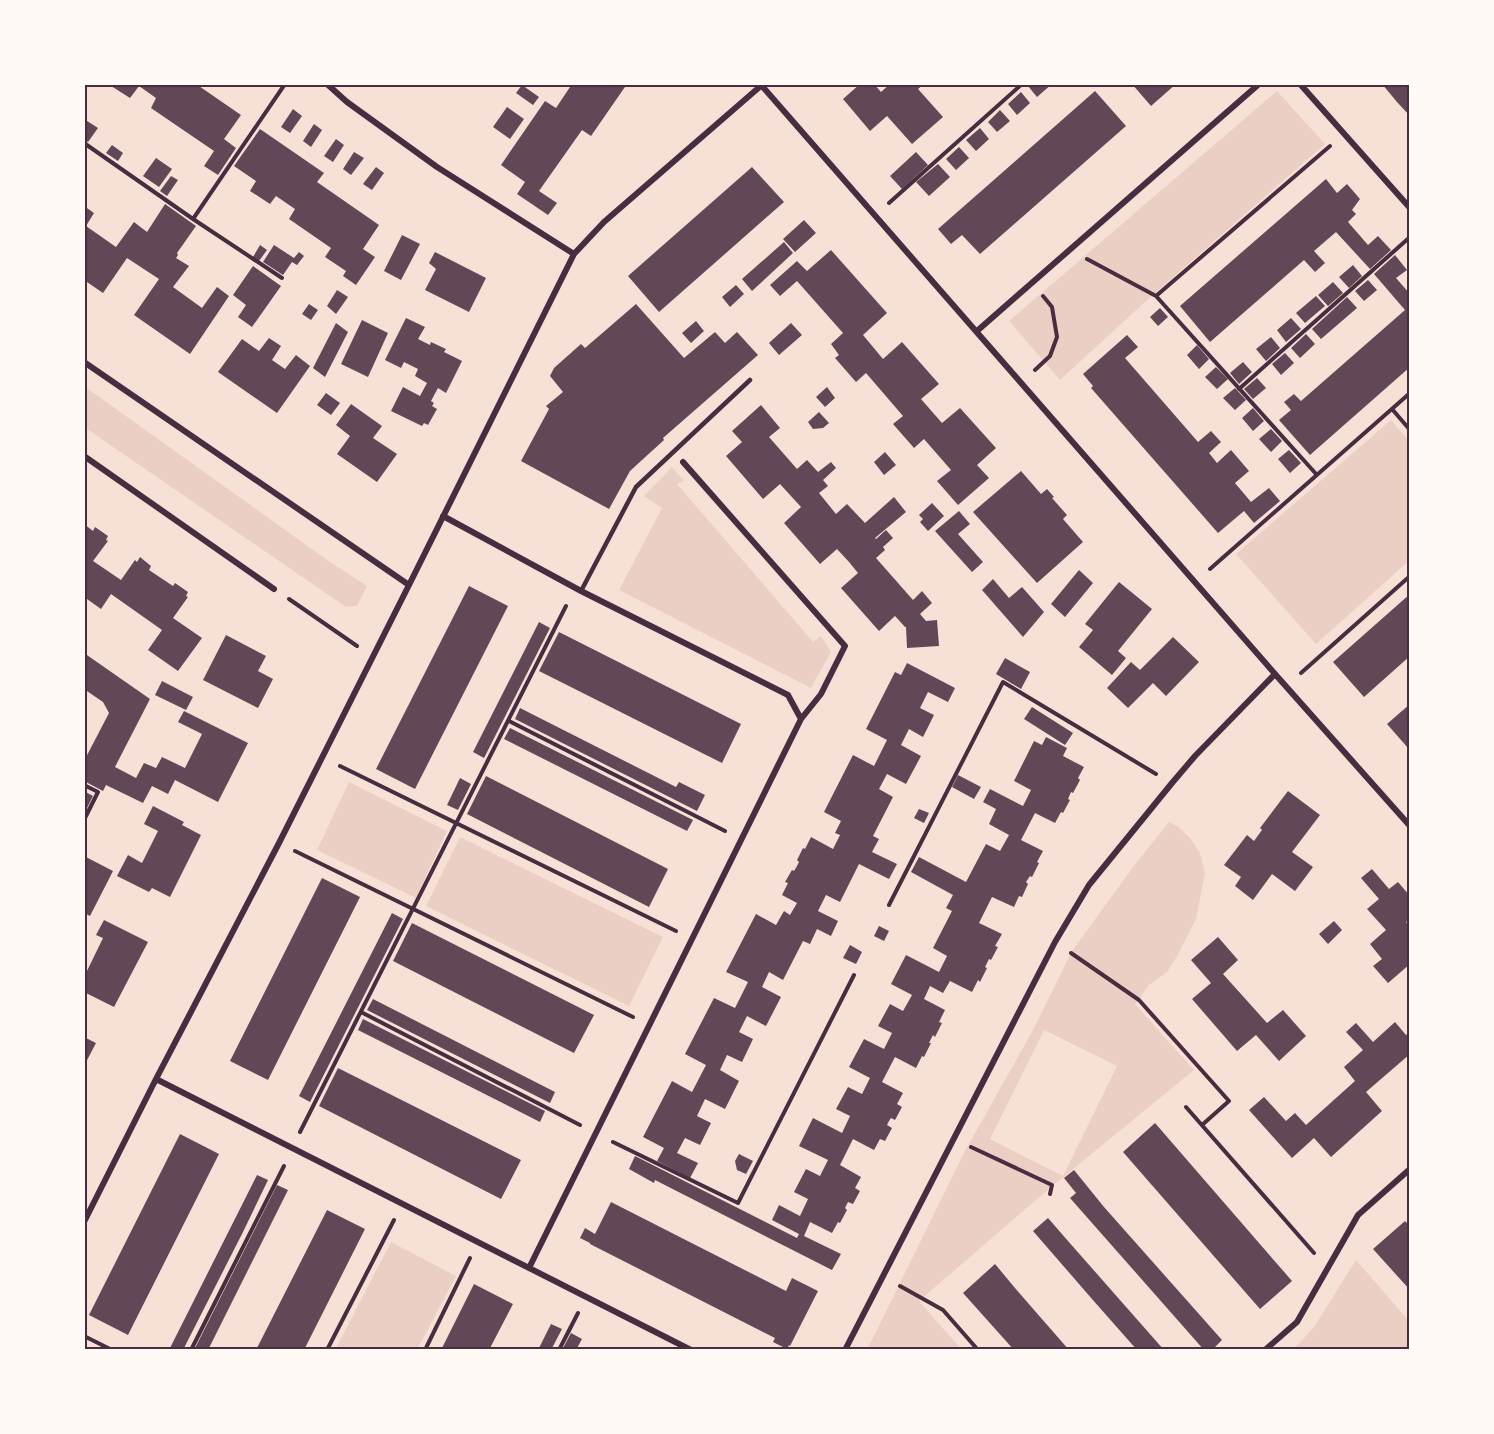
<svg xmlns="http://www.w3.org/2000/svg" width="1494" height="1434" font-family="Poppins,sans-serif">
  <style>
    .green { fill: #ebcfc5; fill-rule: evenodd }
    .building { fill: #644757 }
    .lines { fill: none; stroke-linecap: round; stroke-linejoin: round }
    .path { stroke: #4a2c40; stroke-width: 4 }
    .service { stroke: #4a2c40; stroke-width: 4.5 }
    .minor { stroke: #4a2c40; stroke-width: 6 }
    .neatline { fill: none; stroke: #4a2c40; stroke-width: 2 }
  </style>
  <rect width="100%" height="100%" fill="#f7e1d7"/>
  <path class="green" d="M1277 91 1325 144 1145 302 1060 380 1009 321Z
    M84 386 330 562 367 586 357 606 346 607 84 427Z
    M1391 420 1410 442V560L1316 644 1236 554Z
    M672 467 684 481 677 484 813 642 821 636 831 652 811 688 619 590 662 508 644 496Z
    M349 782 447 831 416 898 317 850Z
    M1169 822 1177 826 1190 838 1200 853 1205 873 1196 919 1176 958 1167 972 1149 985 1135 1004 1194 1070 1050 1188 919 1301 962 1350H867L965 1151 1033 1030 1072 951 1136 863ZM1044 1030 1117 1066 1063 1176 990 1139Z
    M460 837 663 937 629 1006 426 906Z
    M391 1242 456 1276 417 1350H335Z
    M1356 1260 1410 1322V1350H1293L1314 1327Z"/>
  <path class="building" d="M108 84H196L241 115 224 139 236 148 218 175 204 166 214 151 151 108 156 98 139 86 130 98Z
    M572 84H627L591 136 582 130 539 191 557 203 548 215 517 194 525 182 501 165 545 101 556 108Z
    M860 84H874L881 92 890 84H924L918 89 943 117 912 144 887 116 870 131 843 99Z
    M1031 84H1052L1037 97 1028 86Z
    M1132 84H1176L1151 106Z
    M1382 84H1410V116L1397 102Z
    M522 85 539 97 533 105 516 93Z
    M1095 91 1126 126 980 254 962 235 951 244 938 229Z
    M1021 92 1030 103 1017 115 1008 104Z
    M507 107 524 119 510 139 493 127Z
    M293 109 302 116 290 133 281 127Z
    M1000 110 1010 121 997 132 988 122Z
    M84 119 98 128 88 142 84 139Z
    M314 124 322 130 311 147 303 141Z
    M980 128 989 139 976 151 966 140Z
    M260 129 324 173 317 182 379 225 363 249 375 257 356 285 343 276 346 271 325 257 331 248 289 219 295 209 276 196 270 204 250 191 256 181 234 166Z
    M336 139 344 145 333 162 324 156Z
    M112 145 123 153 118 161 106 153Z
    M959 147 969 158 956 170 946 159Z
    M354 152 364 158 351 175 343 169Z
    M916 152 928 165 902 189 890 176Z
    M156 158 172 169 159 187 143 176Z
    M938 164 950 177 929 196 916 182Z
    M376 167 384 173 372 190 363 184Z
    M752 167 784 202 659 312 628 276Z
    M171 176 178 180 167 196 160 191Z
    M1326 179 1337 193 1347 184 1360 199 1352 210 1356 214 1348 222 1368 245 1378 236 1391 250 1370 269 1336 232 1314 251 1325 263 1315 272 1304 260 1210 342 1180 306Z
    M165 204 196 226 177 253 178 255 176 258 189 266 173 287 202 308 217 287 229 296 190 354 134 315 159 279 127 258 103 293 84 280V206L94 213 86 226 116 247 134 222 147 232Z
    M804 220 816 233 795 252 783 239Z
    M402 235 420 244 401 280 384 271Z
    M784 242 793 253 752 291 742 279Z
    M260 245 267 250 259 261 253 257Z
    M274 245 294 258 299 252 304 256 297 265 292 262 283 275 263 262Z
    M831 250 887 313 863 335 883 359 902 342 939 384 921 399 942 423 960 408 996 448 977 465 989 478 958 505 937 481 951 470 924 439 914 448 893 424 903 416 866 373 856 382 835 358 839 355 831 344 843 333 797 281 780 296 770 285 797 261 807 271Z
    M435 252 486 278 469 312 425 290 436 269 429 263Z
    M1395 255 1407 270 1396 278 1410 294V367L1310 455 1279 420 1291 410 1284 402 1294 394 1301 401 1405 310 1374 274Z
    M1353 265 1362 276 1349 288 1339 277Z
    M253 266 281 286 252 327 238 317 246 305 233 295Z
    M1368 280 1377 290 1364 301 1355 291Z
    M1333 282 1343 293 1328 306 1318 295Z
    M736 285 744 294 730 307 722 297Z
    M337 290 348 297 336 314 327 306Z
    M1316 296 1325 306 1305 323 1296 313Z
    M1347 297 1357 308 1321 339 1312 329Z
    M309 304 318 310 311 320 302 314Z
    M636 304 684 358 715 332 725 343 737 332 758 355 663 438 664 440 630 471 609 509 521 461 549 409 546 406 563 392 550 376 554 368 581 344 585 348Z
    M1160 308 1168 317 1158 326 1150 317Z
    M406 318 425 327 418 339 430 345 431 342 446 349 444 352 462 361 446 393 438 388 431 401 434 403 432 406 437 409 428 425 424 423 422 426 391 411 403 387 420 396 427 383 415 376 418 369 404 362 401 368 385 360Z
    M1291 318 1301 329 1286 342 1277 330Z
    M362 320 388 333 368 377 341 364Z
    M696 321 704 331 691 343 682 333Z
    M336 323 348 332 325 377 313 368Z
    M791 323 802 335 779 355 769 343Z
    M1306 334 1315 344 1300 358 1291 348Z
    M1127 335 1138 347 1125 358 1198 442 1211 431 1221 442 1209 453 1217 463 1231 450 1249 471 1235 483 1251 502 1269 488 1280 501 1254 523 1244 511 1218 533 1091 388 1093 386 1083 374Z
    M1271 337 1280 348 1266 361 1256 349Z
    M269 338 281 346 272 360 285 369 296 355 310 366 277 413 218 372 242 339 259 351Z
    M1197 345 1209 359 1199 369 1187 355Z
    M1285 353 1294 363 1281 375 1272 364Z
    M1243 362 1252 372 1239 384 1230 373Z
    M1216 367 1228 379 1217 389 1205 377Z
    M1257 378 1266 388 1253 399 1244 389Z
    M827 387 835 398 825 407 816 397Z
    M1235 388 1246 400 1235 410 1223 398Z
    M326 393 340 403 331 415 317 405Z
    M351 404 382 426 373 438 397 454 377 482 337 454 350 436 336 425Z
    M761 405 780 428 769 437 797 469 807 460 818 472 831 462 836 468 823 480 828 486 819 493 836 514 847 504 865 523 894 497 906 512 875 538 876 539 886 530 893 538 883 547 885 550 876 558 913 600 922 591 932 603 920 614 926 621 937 620 939 646 907 648 906 627H905L895 616 879 631 841 588 858 573 849 562 837 549 820 564 784 523 801 507 780 484 763 499 726 456 742 442 732 431Z
    M1253 408 1264 421 1253 431 1242 418Z
    M819 412 829 423 823 428 813 429 808 422Z
    M1271 429 1282 441 1271 452 1259 439Z
    M1289 450 1301 463 1290 473 1278 459Z
    M885 452 896 465 884 475 874 462Z
    M1021 471 1041 494 1047 489 1054 497 1052 498 1067 515 1063 519 1083 542 1037 583 973 512Z
    M932 503 944 516 928 531 920 522 923 519 919 515Z
    M959 511 970 524 958 534 983 562 972 572 935 531Z
    M84 524 93 531 95 527 108 536 106 540 108 541 93 561 121 580 135 560 137 562 140 557 151 566 149 570 173 586 175 583 188 592 186 596 188 597 173 618 202 638 178 671 148 650 162 630 111 594 101 609 87 599 84 603Z
    M1079 570 1093 583 1065 617 1051 604Z
    M993 579 1009 598 1022 587 1044 612 1023 637 982 590Z
    M1119 582 1152 609 1118 651 1126 658 1112 675 1079 647 1093 630 1085 624Z
    M469 586 508 606 415 789 376 769Z
    M1410 594V656L1364 697 1333 662Z
    M539 622 550 628 484 758 473 752Z
    M559 632 741 724 722 763 539 671Z
    M226 635 266 656 258 671 273 679 258 708 203 680Z
    M1173 637 1199 662 1166 696 1153 683 1128 708 1107 688 1131 662 1140 670Z
    M84 653 150 699 115 767 136 778 144 763 156 768 162 757 185 768 202 734 178 722 184 711 248 743 218 802 175 780 168 794 152 786 143 803 106 785 103 791 84 781V761L109 713 103 702 84 689Z
    M1005 658 1030 672 1021 689 996 674Z
    M907 663 955 688 948 702 928 692 920 708 934 715 923 737 909 729 901 745 921 756 906 784 887 774 879 789 893 797 873 836 879 839 872 852 897 864 889 879 859 864 840 902 826 895 818 911 838 921 831 936 817 929 810 944 803 941 783 980 769 972 762 987 781 997 766 1026 747 1016 739 1032 753 1039 742 1062 727 1055 720 1070 739 1081 725 1109 705 1099 697 1116 711 1123 700 1145 685 1138 677 1153 698 1163 690 1178 657 1161 664 1148 643 1137 672 1081 692 1092 706 1065 685 1054 714 998 735 1008 748 982 726 972 756 914 776 925 784 911 790 915 797 903 782 895 788 883 785 882 792 870 794 871 797 866 799 862 797 860 803 848 805 849 811 837 833 849 840 835 835 833 841 821 824 812 853 755 874 766 887 740 866 729 895 672 901 675Z
    M162 681 193 697 186 710 155 695Z
    M1410 704V746L1408 748 1387 724Z
    M1032 707 1073 733 1065 745 1024 719Z
    M520 708 676 787 679 782 705 795 697 811 515 719Z
    M510 728 693 820 687 831 504 739Z
    M1046 737 1067 748 1063 756 1084 767 1078 778 1080 780 1073 793 1071 792 1068 799 1070 800 1063 813 1061 812 1055 823 1035 813 1021 840 1043 851 1037 862 1039 863 1032 877 1030 876 1026 882 1028 884 1022 897 1019 896 1014 907 992 897 979 923 1002 934 995 946 998 947 991 960 989 959 985 967 987 968 980 982 978 980 972 992 950 981 943 993 930 986 924 999 945 1010 939 1022 942 1023 935 1037 933 1035 929 1043H931L924 1057 922 1056 916 1068 895 1057 882 1082 903 1093 897 1104 902 1107 895 1120 891 1118 889 1121 887 1125 892 1128 885 1141 880 1139 874 1150 853 1139 840 1165 861 1177 855 1188 860 1191 853 1204 848 1202 845 1208 847 1210 840 1223 838 1222 832 1233 810 1222 804 1236 841 1254 832 1270 655 1180 654 1183 629 1169 635 1156 797 1238 799 1234 772 1220 779 1205 800 1216 808 1199 794 1192 806 1169 820 1176 828 1160 799 1146 813 1118 842 1133 850 1116 836 1109 848 1087 862 1094 870 1078 849 1067 864 1039 884 1049 892 1033 878 1026 890 1004 903 1011 912 995 891 984 906 955 939 972 947 956 933 948 952 911 946 908 953 895 911 872 919 857 966 882 986 844 1000 851 1009 835 989 824 996 809 983 802 990 789 1023 806 1031 790 1014 781 1034 741 1042 745Z
    M958 775 981 787 974 799 952 787Z
    M486 776 668 869 649 907 467 814Z
    M460 778 471 784 458 810 447 805Z
    M84 791 93 796 84 814Z
    M1288 791 1320 815 1292 852 1313 867 1295 891 1272 874 1253 900 1235 886 1241 877 1224 865 1247 835 1254 841 1262 830 1260 828Z
    M153 806 184 822 182 825 201 835 170 897 152 888 149 892 117 876 128 855 142 863 158 831 144 824Z
    M919 809 929 813 924 823 914 818Z
    M84 856 113 871 90 916 84 913Z
    M1372 869 1389 889 1398 882 1410 896V919L1406 922 1410 927V964L1388 983 1373 966 1382 959 1370 944 1386 930 1367 909 1379 899 1361 878Z
    M322 878 360 897 268 1080 230 1061Z
    M392 913 403 919 310 1102 299 1096Z
    M104 920 148 942 114 1007 84 992V972L86 973 103 938 96 935Z
    M1334 921 1342 930 1328 944 1319 934Z
    M412 923 594 1015 574 1053 393 961Z
    M879 926 889 931 884 941 874 936Z
    M1218 937 1238 960 1223 974 1267 1023 1283 1010 1306 1036 1279 1061 1256 1035 1237 1051 1192 999 1211 983 1191 960Z
    M850 945 862 952 856 964 843 958Z
    M373 999 555 1092 550 1103 367 1010Z
    M363 1019 545 1111 540 1122 358 1030Z
    M1395 1022 1406 1035 1410 1032V1054L1366 1092 1382 1111 1331 1157 1314 1138 1292 1158 1249 1110 1264 1097 1286 1121 1295 1113 1306 1125 1355 1081 1344 1067 1363 1050 1346 1032 1356 1023 1373 1042Z
    M84 1037 96 1043 84 1066Z
    M338 1068 521 1160 501 1199 319 1106Z
    M1155 1123 1292 1281 1260 1309 1123 1152Z
    M180 1134 219 1154 128 1335 89 1315Z
    M739 1154 753 1161 746 1174 737 1170 735 1161Z
    M1074 1170 1104 1207 1222 1340 1212 1350H1204L1070 1198 1076 1193 1064 1178Z
    M257 1175 268 1180 243 1232 183 1350H169Z
    M277 1185 288 1190 208 1350H194Z
    M611 1202 786 1291 792 1278 818 1291 790 1346 789 1345 787 1349 773 1342 775 1338 590 1244V1243L580 1238 585 1228 595 1234Z
    M327 1210 365 1229 304 1350H256Z
    M1048 1218 1068 1241 1164 1350H1137L1092 1299 1033 1231Z
    M1405 1221 1410 1226V1290L1373 1249Z
    M995 1264 1015 1288 1069 1350H1014L963 1293Z
    M474 1284 513 1304 489 1350H441Z
    M551 1324 562 1329 551 1350H538Z
    M571 1333 582 1339 576 1350H562Z"/>
  <g class="lines">
    <path class="path" d="M84 143 193 219 282 278
      M889 203 1022 84
      M193 219 285 84
      M1087 259 1156 296 1330 146
      M1156 296 1317 475
      M1035 370 1050 356 1057 337 1052 307 1043 296
      M1239 389 1410 237
      M1392 409 1410 430
      M1210 569 1410 393
      M289 599 357 646
      M1301 673 1410 576
      M509 721 725 831
      M340 766 676 931
      M84 785 98 792 84 820
      M295 851 633 1017
      M889 905 1003 682 1156 774
      M1071 953 1139 1000 1229 1101 1202 1125
      M361 1012 580 1125
      M1186 1107 1314 1253
      M300 1132 566 606
      M613 1142 738 1203 854 975
      M971 1147 1052 1185 1050 1194
      M900 1286 943 1310 978 1350
      M84 1336 112 1350
      M191 1350 284 1166
      M327 1350 394 1220
      M425 1350 470 1258
      M559 1350 578 1313"/>
    <path class="service" d="M581 591 636 487 750 380"/>
    <path class="minor" d="M327 84 347 102 437 167 574 254
      M1300 84 1410 208
      M762 86 1275 674 1410 826
      M977 331 1259 84
      M84 362 409 585
      M84 456 274 589
      M443 516 581 591 788 695 801 719
      M156 1079 691 1350
      M84 1222 156 1079 279 843 409 585 574 254 604 222 763 84
      M529 1268 801 719 821 694 845 646 683 462
      M845 1350 1055 942 1089 885 1172 783 1195 756 1275 674
      M1265 1350 1297 1322 1358 1215 1410 1169"/>
  </g>
  <rect width="1494" height="1434" fill="none" stroke="#fffaf5" stroke-width="171"/>
  <rect x="86" y="86" width="1322" height="1262" class="neatline"/>
</svg>
